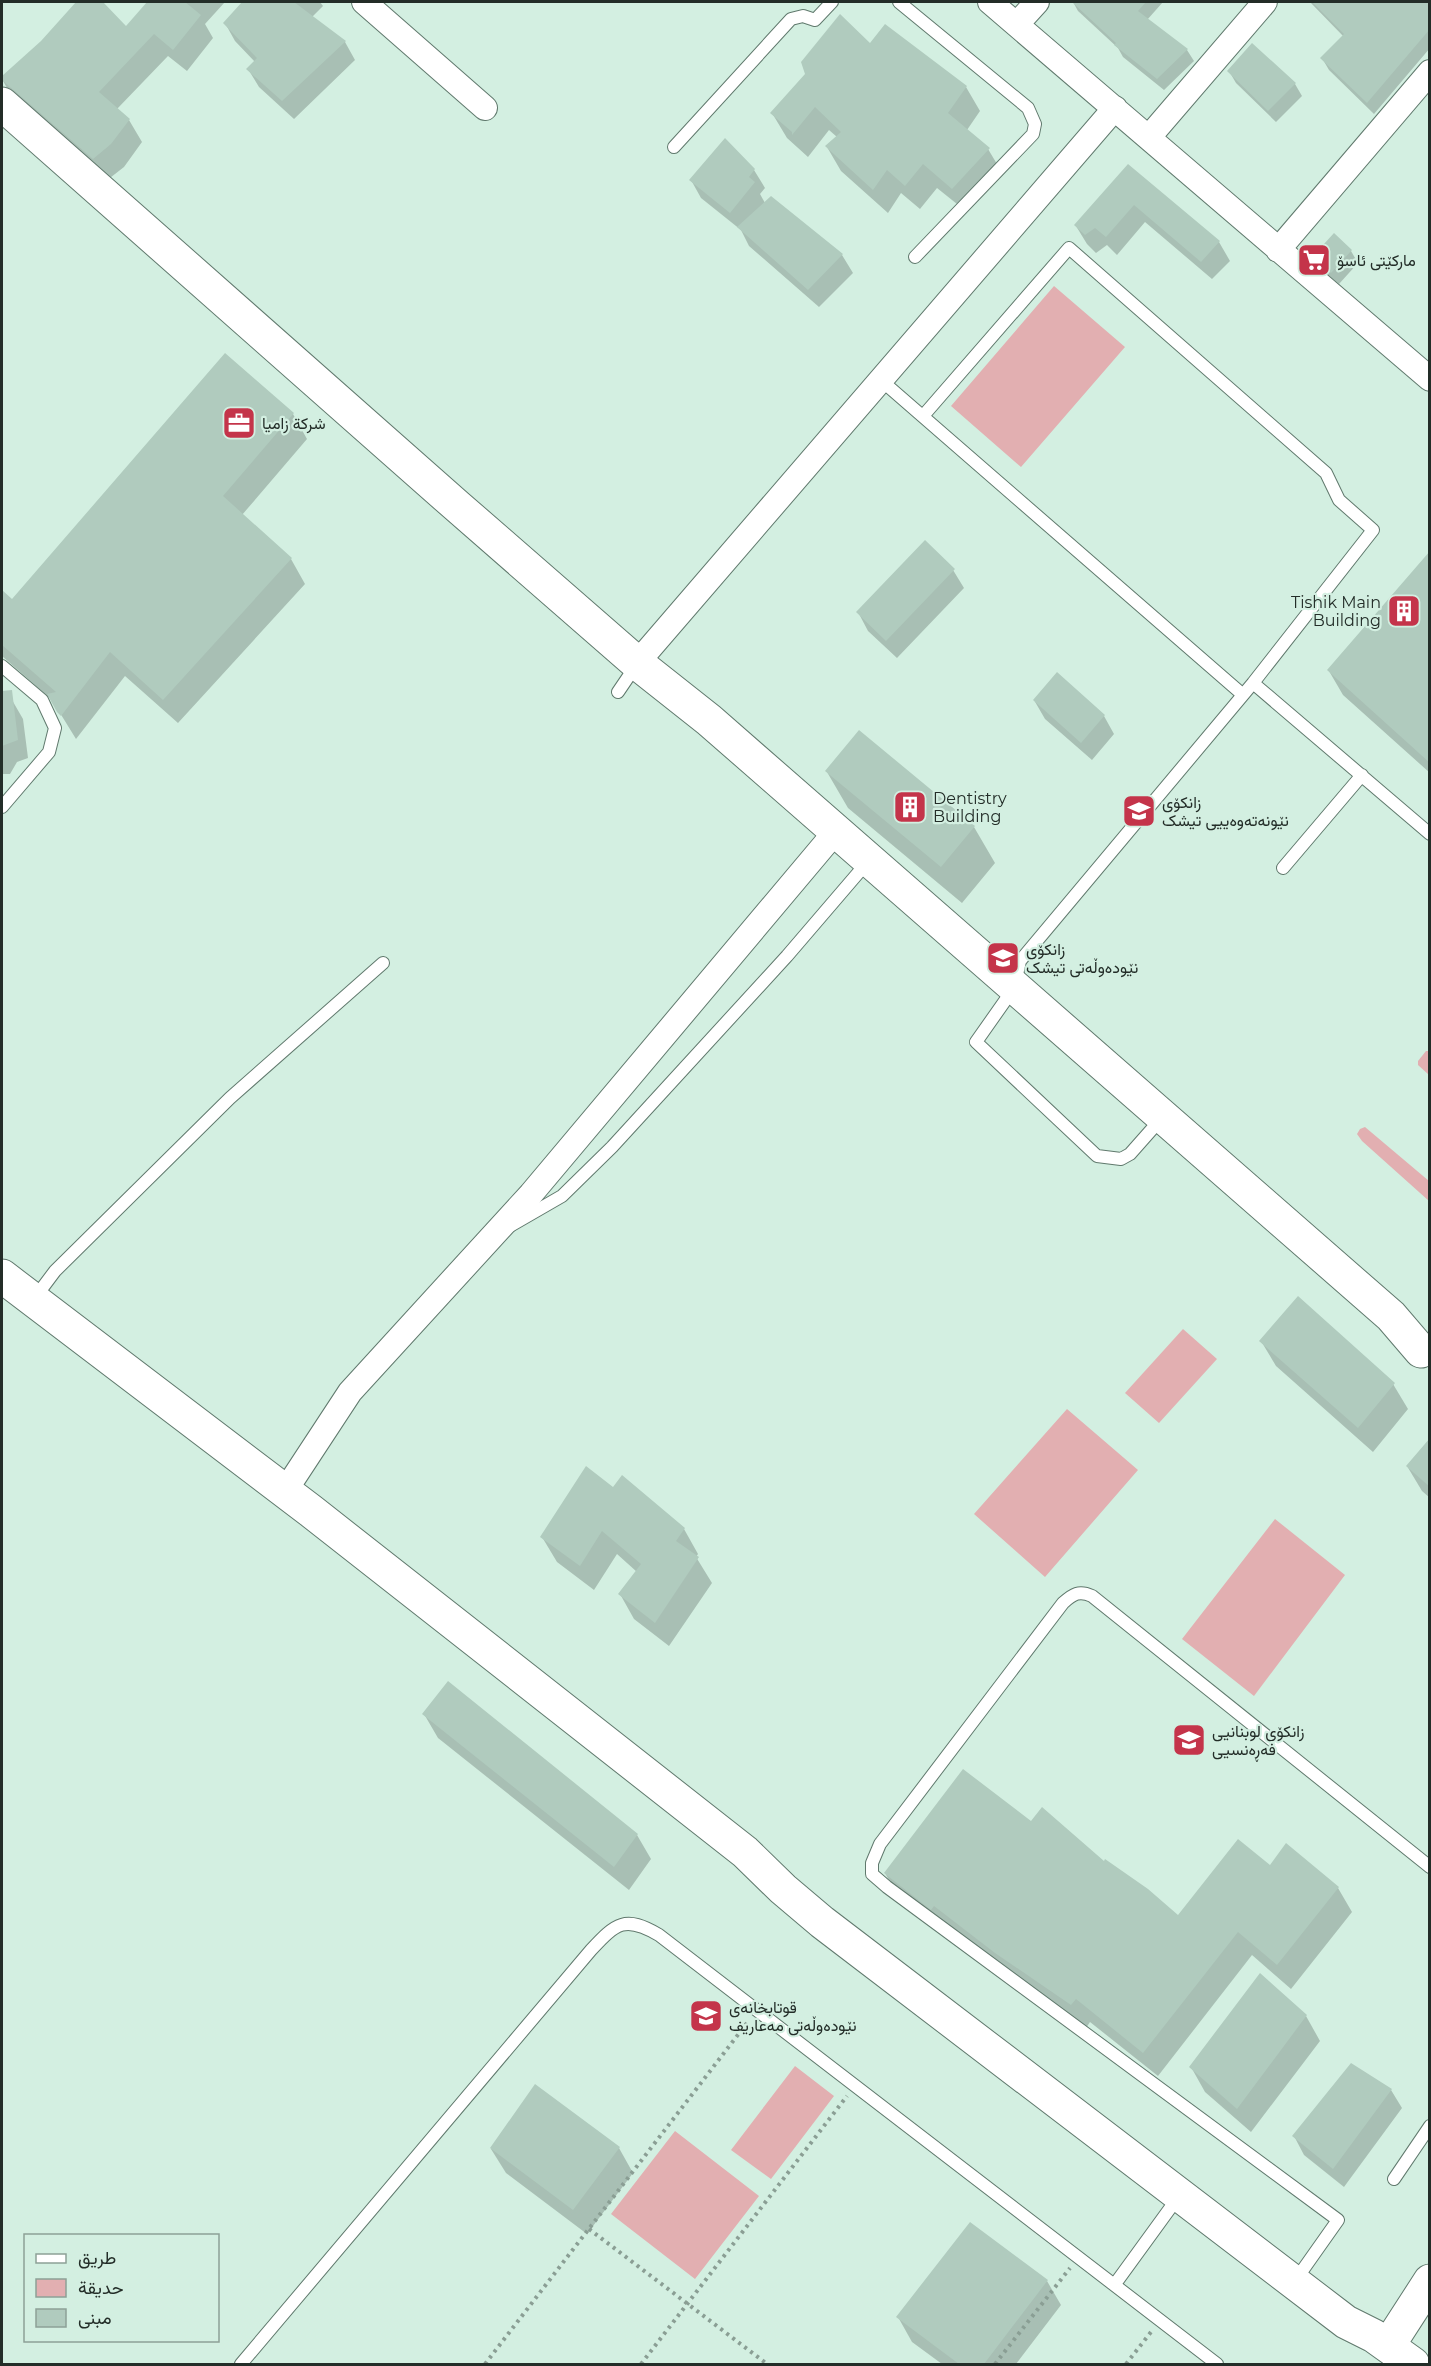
<svg xmlns="http://www.w3.org/2000/svg" width="1431" height="2366" font-family="Montserrat,Vazirmatn,sans-serif">
  <style>
    .green { fill: #e2afb1 }
    .shadow { fill: #0003 }
    .building { fill: #b0cbbe }
    .lines { fill: none; stroke-linecap: round; stroke-linejoin: round }
    .lane-casing { stroke: #60796d; stroke-width: 14 }
    .street-casing { stroke: #60796d; stroke-width: 26 }
    .secondary-casing { stroke: #60796d; stroke-width: 35 }
    .path { stroke: #8a9e94; stroke-width: 4; stroke-dasharray: 3 4.5; stroke-linecap: butt }
    .lane { stroke: #fff; stroke-width: 12 }
    .street { stroke: #fff; stroke-width: 24 }
    .secondary { stroke: #fff; stroke-width: 33 }
    .labels { text-anchor: middle; dominant-baseline: central; stroke-width: 4.5; stroke-linejoin: round; paint-order: stroke }
    .poi-label { font-size: 16px; fill: #232d28; stroke: #d3efe1; text-anchor: start }
  </style>
  <rect width="100%" height="100%" fill="#d3efe1"/>
  <path class="green" d="M1054 286 1125 347 1021 467 951 406Z
    M1426 1051H1429V1075L1418 1065V1061Z
    M1365 1127 1429 1181V1201L1362 1141 1357 1134 1360 1129Z
    M1183 1329 1217 1359 1159 1423 1125 1393Z
    M1067 1409 1138 1470 1045 1577 974 1514Z
    M1275 1519 1345 1575 1254 1696 1182 1639Z
    M795 2066 834 2096 771 2179 731 2150Z
    M675 2131 759 2196 695 2279 611 2214Z"/>
  <path class="shadow" d="M78 2H101L127 29 148 2H225L205 24 213 38 187 71 168 56 117 109 129 120 142 142 124 167 106 181 14 101 2 79 42 42Z
    M244 2H320L323 6 312 17 345 42 355 60 294 119 259 87 248 69 255 62 235 41 225 23Z
    M1073 2H1163L1147 20 1187 50 1194 61 1164 90 1123 57 1118 48 1078 11Z
    M1310 2H1430V48L1374 114 1329 70 1322 58 1344 37Z
    M870 45 966 87 980 111 967 130 988 149 1003 174 967 212 937 188 920 209 901 193 888 213 841 171 827 147 837 137 829 130 808 157 787 138 772 113Z
    M1252 46 1295 84 1302 96 1276 122 1236 83 1229 71Z
    M1128 166 1219 242 1230 261 1212 279 1145 222 1117 255 1107 245 1096 253 1087 244 1076 226Z
    M754 170 765 188 760 194 765 203 842 255 853 273 819 307 749 246 741 230 701 198 691 180Z
    M1334 235 1351 251 1358 263 1339 284 1321 269 1314 257Z
    M225 355 293 414 307 439 242 515 291 559 305 584 178 723 125 676 76 739 52 700 2 656V592L12 601Z
    M1430 554V773L1343 695 1329 671Z
    M953 570 964 588 897 658 868 631 858 612Z
    M2 693 7 701 12 700 23 719 28 758 17 762 10 774H2Z
    M1034 700 1104 716 1114 734 1092 760 1045 719Z
    M827 772 974 827 995 863 962 903 848 808Z
    M1261 1341 1393 1384 1408 1409 1373 1452 1276 1366Z
    M1430 1440V1498L1422 1491 1407 1466Z
    M613 1489 684 1529 698 1554 696 1557 712 1583 669 1646 634 1619 620 1594 637 1572 617 1554 594 1590 557 1562 542 1537Z
    M424 1714 637 1835 651 1859 629 1890 438 1738Z
    M1032 1823 1104 1864 1178 1917 1270 1867 1338 1888 1352 1912 1291 1989 1252 1955 1158 2076 1090 2022 1086 2028 899 1898 885 1873Z
    M1306 2016 1320 2041 1251 2132 1205 2092 1191 2067Z
    M1391 2090 1402 2108 1344 2187 1304 2155 1294 2136Z
    M619 2148 633 2173 587 2234 506 2173 491 2149Z
    M1047 2281 1061 2305 1016 2364H942L912 2342 898 2317Z"/>
  <path class="building" d="M76 2H103L126 26 147 2H185L201 15 173 50 154 34 99 92 130 119 111 144 93 159 2 80V76L41 41Z
    M242 2H294L346 41 282 101 246 69 257 58 223 23Z
    M1072 2H1146L1138 11 1188 49 1157 79 1114 45 1116 43Z
    M1312 2H1430V29L1367 103 1320 58 1344 34Z
    M840 14 870 43 885 24 967 86 948 113 990 148 952 189 923 164 905 186 887 170 873 190 825 146 841 132 815 107 792 135V132L770 113 805 74 801 62Z
    M1252 43 1296 83 1268 111 1227 71Z
    M725 138 755 169 749 177 755 182 730 213 689 180Z
    M1128 164 1220 241 1201 262 1134 205 1106 237 1095 228 1085 235 1074 225Z
    M771 196 843 254 808 290 737 227Z
    M1334 233 1352 250 1331 273 1313 256Z
    M225 353 294 413 223 496 292 558 163 700 110 652 61 716 57 712 47 694 56 692 2 645V590L12 599Z
    M925 540 955 569 886 641 856 612Z
    M1430 551V763L1327 670Z
    M1057 672 1105 715 1081 743 1033 700Z
    M12 690 18 740 2 746V691Z
    M859 730 975 826 941 867 825 771Z
    M1298 1296 1395 1383 1358 1428 1259 1341Z
    M1430 1438V1487L1406 1466Z
    M586 1466 613 1487 622 1475 685 1528 676 1541 699 1557 655 1623 618 1594 641 1564 602 1531 580 1566 540 1537Z
    M448 1681 638 1834 614 1867 422 1714Z
    M963 1769 1031 1821 1042 1807 1104 1861 1105 1859 1148 1889 1178 1915 1238 1839 1270 1865 1286 1843 1339 1887 1277 1965 1238 1932 1143 2053 1076 1999 1071 2005 995 1953 934 1906 931 1910 884 1873Z
    M1260 1973 1307 2015 1237 2109 1189 2067Z
    M1351 2063 1392 2089 1333 2169 1292 2136Z
    M535 2084 620 2147 573 2210 490 2148Z
    M970 2222 1048 2280 984 2364H959L896 2317Z"/>
  <g class="lines">
    <defs>
      <path id="lane" d="M899 2 1028 108 1035 124 1033 134 915 257
        M674 147 791 19 803 16 815 20 832 2
        M882 381 1242 694
        M923 416 1069 248 1326 473 1339 500 1373 530 1253 683 1020 961 1014 988 976 1042 1097 1156 1121 1159 1130 1154 1153 1128
        M2 666 42 700 55 728 49 752 2 807
        M1253 683 1430 834
        M618 692 637 664
        M1283 868 1362 775
        M510 1226 562 1196 612 1147 787 956 859 872
        M34 1299 55 1271 230 1098 383 963
        M1394 2179 1430 2126
        M1302 2271 1338 2220 887 1887 872 1874V1863L880 1844 1063 1603C1073 1594 1079 1590 1092 1596L1430 1867
        M1115 2284 1179 2196
        M241 2364 591 1950C616 1923 625 1915 659 1935L1217 2364"/>
      <path id="street" d="M364 2 485 108
        M990 2 1430 379
        M1017 24 1037 2
        M1149 137 1265 2
        M1278 250 1430 72
        M637 663 1115 108
        M285 1491 350 1392 531 1194 826 843"/>
      <path id="secondary" d="M2 104 457 506 637 663 709 720 1391 1316 1421 1351
        M2 1276 311 1511 745 1852 783 1889 822 1922 1346 2322 1374 2336 1413 2364
        M1388 2346 1430 2281"/>
    </defs>
    <use href="#lane" class="lane-casing"/>
    <use href="#street" class="street-casing"/>
    <use href="#secondary" class="secondary-casing"/>
    <path class="path" d="M589 2229 767 2364
      M485 2364 747 2023
      M641 2364 847 2096
      M995 2364 1070 2268
      M1126 2364 1151 2332"/>
    <use href="#lane" class="lane"/>
    <use href="#street" class="street"/>
    <use href="#secondary" class="secondary"/>
  </g>
  <defs>
    <symbol id="supermarket-square" viewBox="-11 -11 22 22"><rect x="-9" y="-9" width="18" height="18" rx="4" fill="#c4344a" stroke="#d3efe1"/><path d="M-6-5.5h2.5l.6 2H6L4.5 2H-2.5L-4.4-4H-6ZM-1.5 3.2a1.3 1.3 0 1 0 .1 0ZM3 3.2a1.3 1.3 0 1 0 .1 0Z" fill="#fff"/></symbol>
    <symbol id="office-square" viewBox="-11 -11 22 22"><rect x="-9" y="-9" width="18" height="18" rx="4" fill="#c4344a" stroke="#d3efe1"/><path d="M-6-3h4V-5.5h4V-3h4V5H-6ZM-1-4.5V-3h2v-1.5ZM-6 0V1H6V0Z" fill="#fff"/></symbol>
    <symbol id="building-square" viewBox="-11 -11 22 22"><rect x="-9" y="-9" width="18" height="18" rx="4" fill="#c4344a" stroke="#d3efe1"/><path d="M-4-6H4V6H1V3H-1V6H-4ZM-2.5-4.3h1.7v1.8h-1.7ZM.8-4.3h1.7v1.8H.8ZM-2.5-1h1.7V.8h-1.7ZM.8-1h1.7V.8H.8Z" fill="#fff"/></symbol>
    <symbol id="university-square" viewBox="-11 -11 22 22"><rect x="-9" y="-9" width="18" height="18" rx="4" fill="#c4344a" stroke="#d3efe1"/><path d="M0-5L7-2L0 1L-7-2ZM-4 1L0 2.5L4 1V4Q0 6-4 4Z" fill="#fff"/></symbol>
    <symbol id="school-square" viewBox="-11 -11 22 22"><rect x="-9" y="-9" width="18" height="18" rx="4" fill="#c4344a" stroke="#d3efe1"/><path d="M0-5L7-2L0 1L-7-2ZM-4 1L0 2.5L4 1V4Q0 6-4 4Z" fill="#fff"/></symbol>
  </defs>
  <g fill-rule="evenodd">
    <use href="#supermarket-square" x="1295" y="241" width="38" height="38"/>
    <use href="#office-square" x="220" y="404" width="38" height="38"/>
    <use href="#building-square" x="1385" y="592" width="38" height="38"/>
    <use href="#building-square" x="891" y="788" width="38" height="38"/>
    <use href="#university-square" x="1120" y="792" width="38" height="38"/>
    <use href="#university-square" x="984" y="939" width="38" height="38"/>
    <use href="#university-square" x="1170" y="1721" width="38" height="38"/>
    <use href="#school-square" x="687" y="1997" width="38" height="38"/>
  </g>
  <g class="labels">
    <g class="poi-label">
      <text x="1337" y="260">مارکێتی ئاسۆ</text>
      <text x="262" y="423">شركة زاميا</text>
      <text x="1381" y="602" text-anchor="end">Tishik Main<tspan x="1381" dy="18">Building</tspan></text>
      <text x="933" y="798">Dentistry<tspan x="933" dy="18">Building</tspan></text>
      <text x="1162" y="802">زانکۆی<tspan x="1162" dy="18">نێونەتەوەییی تیشک</tspan></text>
      <text x="1026" y="949">زانکۆی<tspan x="1026" dy="18">نێودەوڵەتی تیشک</tspan></text>
      <text x="1212" y="1731">زانکۆی لوبنانیی<tspan x="1212" dy="18">فەڕەنسیی</tspan></text>
      <text x="729" y="2007">قوتابخانەی<tspan x="729" dy="18">نێودەوڵەتی مەعاریف</tspan></text>
    </g>
  </g>
  <rect width="1431" height="2366" fill="none" stroke="#232d28" stroke-width="6"/>
  <rect x="24" y="2234" width="195" height="108" fill="#d3efe1" stroke="#8da197" stroke-width="1.5"/>
  <rect x="36" y="2254" width="30" height="9" fill="#ffffff" stroke="#8da197" stroke-width="1.5"/>
  <text x="78" y="2264" font-size="18" fill="#232d28">طريق</text>
  <rect x="36" y="2279" width="30" height="18" fill="#e2afb1" stroke="#8da197" stroke-width="1.5"/>
  <text x="78" y="2294" font-size="18" fill="#232d28">حديقة</text>
  <rect x="36" y="2309" width="30" height="18" fill="#b0cbbe" stroke="#8da197" stroke-width="1.5"/>
  <text x="78" y="2324" font-size="18" fill="#232d28">مبنى</text>
</svg>
